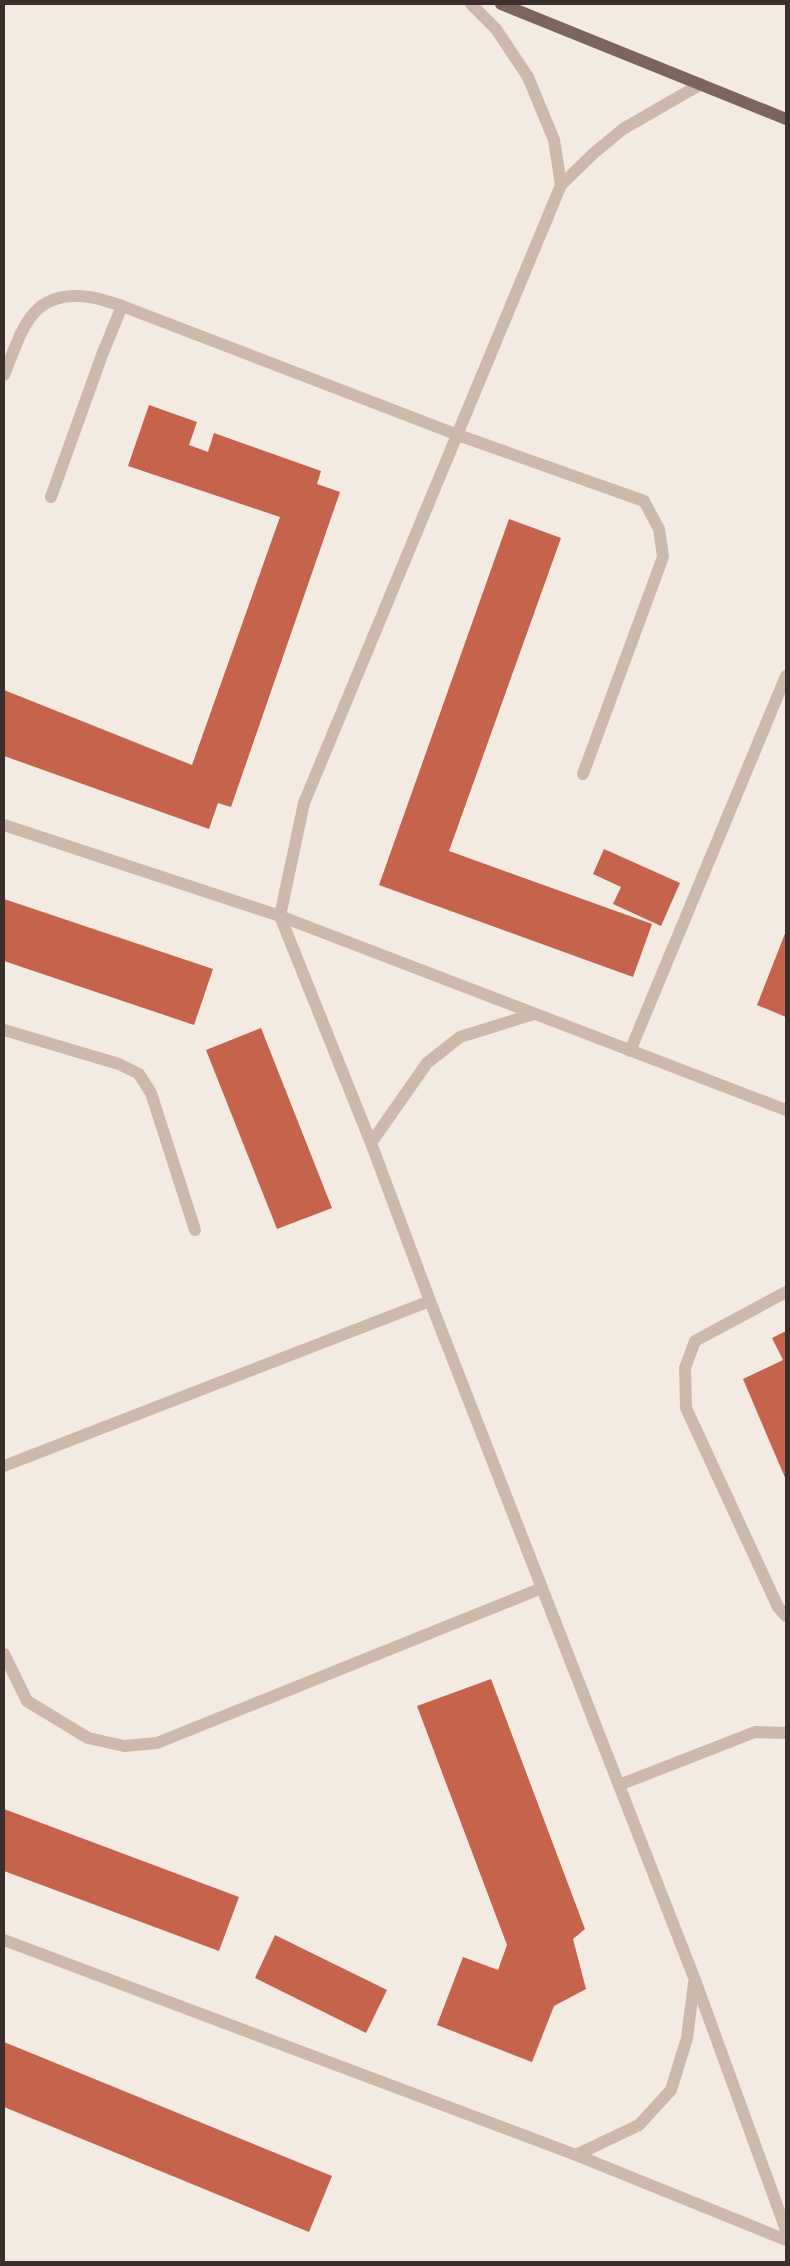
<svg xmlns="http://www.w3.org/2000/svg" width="790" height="2266" font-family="'Asap Condensed',sans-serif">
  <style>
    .building { fill: #c5634d }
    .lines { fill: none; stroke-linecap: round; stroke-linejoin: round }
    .service { stroke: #ccb9ac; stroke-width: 12 }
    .minor { stroke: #ccb9ac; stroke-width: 12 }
    .tertiary { stroke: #ccb9ac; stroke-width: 12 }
    .primary { stroke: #7c655c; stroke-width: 12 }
  </style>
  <rect width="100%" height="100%" fill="#f3eae1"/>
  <path class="building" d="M149 405 197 422 189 445 208 452 214 433 321 471 317 484 340 492 231 807 218 803 209 829 4 756V690L192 765 280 517 128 466Z
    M509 519 561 538 449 851 652 924 633 977 379 885Z
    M604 849 680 883 661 926 613 904 621 887 593 874Z
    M4 899 213 969 194 1025 4 961Z
    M786 931V1017L757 1005Z
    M261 1028 332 1208 277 1229 206 1050Z
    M786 1331V1480L743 1379 783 1360 772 1338Z
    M491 1679 585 1929 573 1939 586 1989 554 2006 532 2062 437 2025 463 1957 498 1970 507 1945 417 1706Z
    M4 1809 239 1897 219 1951 4 1871Z
    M275 1935 387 1990 366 2033 255 1978Z
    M4 2042 332 2176 309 2232 4 2107Z"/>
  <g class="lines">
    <path class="service" d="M4 375C22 331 30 289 89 297 100 298 112 303 122 306
      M51 497 102 355 122 306 458 435 644 501 659 529 663 557 583 774
      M4 1030 119 1064 139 1074 151 1093 195 1230
      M630 1051 786 676
      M786 1292 695 1341 685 1368 686 1408 778 1607 786 1616
      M4 1466 430 1301
      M4 1654 27 1701 88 1738 124 1746 157 1743 542 1588
      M619 1785 755 1732 786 1733"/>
    <path class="minor" d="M471 4 496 29 528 77 554 140 561 185
      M701 84 623 129 594 153 561 185 304 803 280 916 371 1143 430 1301 695 1980 786 2230
      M4 825 280 916 786 1110
      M371 1143 427 1063 460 1037 534 1014
      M576 2155 639 2125 671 2090 687 2038 694 1983"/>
    <path class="tertiary" d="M4 1940 576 2155 786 2240"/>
    <path class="primary" d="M501 4 786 119"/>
  </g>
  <rect width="790" height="2266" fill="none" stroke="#3a2f2b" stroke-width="10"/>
</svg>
